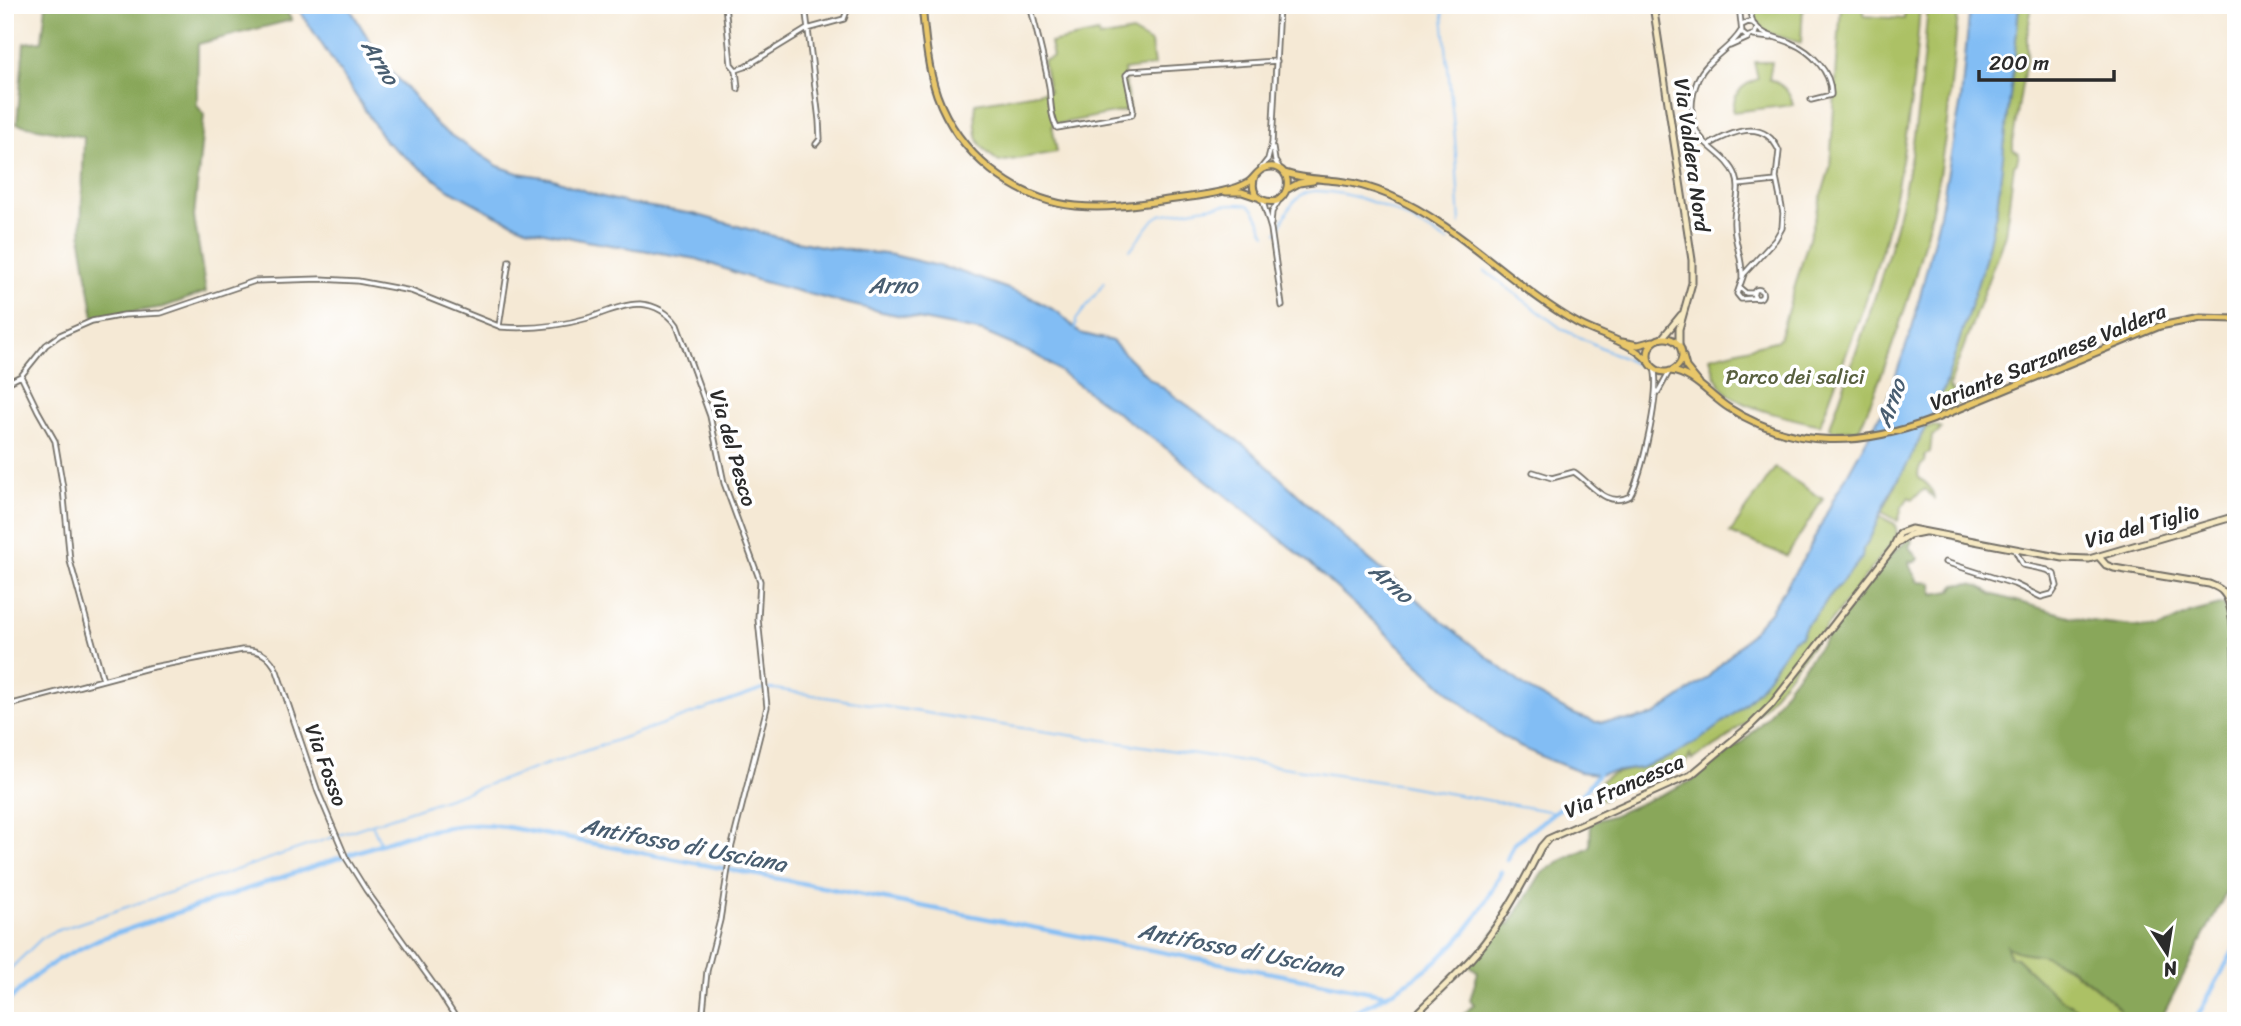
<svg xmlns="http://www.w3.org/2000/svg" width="2241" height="1026" font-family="Sriracha,sans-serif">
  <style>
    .green { fill: #acc165; stroke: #6c7648; stroke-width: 2 }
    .forest { fill: #89a75a; stroke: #5a6942; stroke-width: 2 }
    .water { fill: #82bdf4; stroke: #567490; stroke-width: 2 }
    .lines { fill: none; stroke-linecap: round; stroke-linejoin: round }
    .stream { stroke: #82bdf4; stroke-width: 2 }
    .canal { stroke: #82bdf4; stroke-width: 4.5 }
    .street-casing { stroke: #726e66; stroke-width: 7 }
    .secondary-casing { stroke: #726e66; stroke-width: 9 }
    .primary-casing { stroke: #726e66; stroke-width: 9 }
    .street { stroke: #fff; stroke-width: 3.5 }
    .secondary { stroke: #f6e9c3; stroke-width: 5 }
    .primary { stroke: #e9c769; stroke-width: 5 }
    .labels { text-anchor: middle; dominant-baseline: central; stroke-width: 7; stroke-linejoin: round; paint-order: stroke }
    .street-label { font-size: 21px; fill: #2b2b2b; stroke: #fff }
    .park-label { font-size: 21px; fill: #58603f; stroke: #fff }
    .water-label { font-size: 23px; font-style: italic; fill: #495e71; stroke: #fff }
  </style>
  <rect width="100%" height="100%" fill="#fff"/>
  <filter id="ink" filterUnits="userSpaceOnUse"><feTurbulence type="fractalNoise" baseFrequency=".0143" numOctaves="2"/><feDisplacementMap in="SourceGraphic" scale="14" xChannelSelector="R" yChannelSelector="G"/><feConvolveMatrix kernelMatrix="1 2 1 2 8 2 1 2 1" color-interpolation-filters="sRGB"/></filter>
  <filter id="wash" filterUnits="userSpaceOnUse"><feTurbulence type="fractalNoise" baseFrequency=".00686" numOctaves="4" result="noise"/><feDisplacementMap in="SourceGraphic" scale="28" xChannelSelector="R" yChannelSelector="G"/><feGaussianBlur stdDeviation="1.57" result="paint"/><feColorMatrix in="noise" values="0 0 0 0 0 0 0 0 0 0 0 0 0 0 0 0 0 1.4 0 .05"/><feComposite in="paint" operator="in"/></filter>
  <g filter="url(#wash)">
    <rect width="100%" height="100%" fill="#f5e9d5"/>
    <path class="green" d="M1750 5H1803L1801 43C1773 33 1759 38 1750 5Z
      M1841 5H1864V16L1904 19 1906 5H1920C1915 83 1905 162 1885 238 1868 301 1842 363 1820 425 1798 420 1741 408 1726 392 1716 382 1713 370 1710 357L1779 340 1830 167Z
      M1928 5H1959C1954 51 1951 98 1944 144 1930 242 1898 339 1859 430L1833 431 1830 427C1857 346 1890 265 1906 181 1918 123 1923 64 1928 5Z
      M2019 5H2032L2027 36V54L2013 139V149L2019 153 2017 162 2014 165 2005 234 1949 387 1962 402 1931 415 1944 389 1985 260 1997 208 2014 62Z
      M1132 32 1151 43 1154 66 1124 70 1129 110 1052 125 1057 152 999 162C971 141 977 136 975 103L1049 91 1043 61 1053 57 1050 43 1098 33 1099 38Z
      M1754 62H1772L1769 79C1782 84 1790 91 1793 105L1733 112C1733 94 1741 85 1758 79Z
      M1934 425 1941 428 1939 432 1932 436 1930 452 1925 455V462C1919 466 1917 472 1919 479 1926 481 1933 490 1934 498L1925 489 1912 499 1909 497 1902 507 1898 521 1882 512 1925 428Z
      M1775 468 1823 499 1787 556 1730 533Z
      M1879 516 1895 524 1897 533 1894 540 1760 712C1753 718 1744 723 1737 729 1725 739 1722 745 1706 751 1701 753 1698 758 1692 760L1690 755 1687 761 1676 770 1669 766H1663V769L1652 772 1653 776 1648 777 1646 781 1631 783 1619 791 1614 789 1604 800 1595 797C1595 773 1622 771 1641 768L1781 657 1793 640 1801 636 1806 625 1821 609 1828 598 1861 558 1863 549 1870 538Z
      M2007 945C2019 956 2033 951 2048 957 2076 970 2098 989 2120 1009V1017L2127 1021H2084L2077 1009 2054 994 2016 958 2009 956Z"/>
    <path class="forest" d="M46 5H281L292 20 198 44 197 105 204 115 194 217 206 292 164 307 94 318 81 240 84 137 17 124 24 43 42 41Z
      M1910 538 1912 541 1909 547 1918 559 1915 562 1909 561 1910 567 1918 582 1932 583 1933 594 1951 591 1956 585C1969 582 1981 584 1991 594L2083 620 2157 629 2190 613 2224 604 2227 616 2236 697V873L2163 1015 2157 1021H2127L2120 1017V1009C2098 989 2073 965 2044 956 2030 952 2018 955 2007 946L2009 956 2016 958 2054 994 2077 1009 2084 1021H1457L1474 1004 1470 1000 1478 972 1469 965 1502 923 1509 925 1541 874 1558 862 1590 847 1591 822 1614 815 1692 781 1744 741 1766 718 1789 685 1893 553Z"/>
    <path class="water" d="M296 5H348L384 65 412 94 438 127 498 166 518 173 550 178 599 196 627 203 694 214 777 237 826 247 893 255 955 270 1028 296 1058 312 1080 333 1112 341 1149 378 1248 448 1351 544 1458 634 1531 691 1571 713 1595 722 1633 720 1654 715 1706 679 1743 642 1770 612 1807 553 1833 500 1884 408 1912 329 1940 214 1961 100 1970 5H2019L2014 62 1997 208 1985 260 1944 389 1909 461 1888 497 1870 538 1863 549 1862 558 1828 598 1821 609 1806 625 1801 636 1793 640 1759 689 1739 710 1701 739 1670 757 1641 768 1598 774 1580 772 1550 760 1520 747 1492 729 1443 687 1373 621 1300 555 1170 451 1040 357 983 332 882 312 828 299 756 280 697 259 586 241 526 228 496 215 448 189 386 142Z"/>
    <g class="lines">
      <path class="stream" d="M1442 5 1455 139 1460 224
        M1277 233C1284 221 1287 207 1299 197 1309 189 1319 191 1330 192 1375 197 1410 219 1448 242
        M1130 250 1154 219 1160 215C1175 213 1239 199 1250 206 1258 211 1261 227 1266 234
        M1485 271 1562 329 1638 365
        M1075 329 1076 320 1105 282
        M373 826 381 844
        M5 974 43 937 50 933 516 775 763 689H775L1002 725 1402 785 1554 812"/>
      <path class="canal" d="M1507 860 1514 844 1554 812 1583 794 1598 774V770
        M5 1004 35 976 59 959 99 939 407 835C446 827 467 822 507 827L1387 995
        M1334 1021C1387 998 1440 968 1474 920 1485 905 1493 888 1501 872
        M2195 1021 2236 946"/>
    </g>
  </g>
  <g filter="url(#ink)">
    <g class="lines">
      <defs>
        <path id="street" d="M725 5 731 64 736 70 745 67 807 29 844 19 849 5
          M805 5 819 120 820 139 816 144
          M1030 5C1037 32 1044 59 1049 86 1051 100 1050 116 1057 128L1132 115 1133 110 1126 75 1130 71 1277 61
          M1739 5 1742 33 1747 37 1755 34 1757 28 1753 23 1748 22 1742 25
          M1748 5 1753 23
          M1756 26C1764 37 1779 37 1791 43 1811 51 1832 72 1831 95L1811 100
          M1741 31C1730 50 1707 58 1698 79 1690 98 1688 125 1703 140 1714 152 1730 160 1736 176 1742 191 1733 208 1734 224 1734 242 1743 259 1742 277
          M1754 36 1771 38
          M1730 46 1748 38
          M736 70 738 89
          M1709 145C1731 132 1764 117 1779 151L1776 178 1783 213 1782 228 1775 240 1744 274 1737 294 1741 299 1756 298
          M1273 148 1275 161 1279 167
          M1261 168 1268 159 1272 143 1279 5
          M1738 185 1776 181
          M1263 202 1271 229 1282 306
          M1271 224 1272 212 1278 202
          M1740 288 1746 293H1754
          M1753.5 294a4.5 4.5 0 1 1 9 0a4.5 4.5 0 1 1-9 0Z
          M499 326 509 261
          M21 376 38 411 55 441 63 488 70 561 103 680
          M5 384 21 376 46 345 60 335 92 321 124 315 161 313 255 281 320 279 358 281 411 291 501 327C530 329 560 326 588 318 604 313 623 304 640 304 655 305 669 313 677 325L710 416 724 483 760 581 758 619 767 707 731 849 720 920 707 971 702 1021
          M1658 392 1669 372
          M1533 472 1552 478 1574 472C1591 483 1606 509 1630 496 1642 475 1661 391 1654 368
          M1945 562 2014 584 2041 597 2052 594 2057 586 2054 574 2047 570 2023 565 2015 550
          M5 706 148 668 242 650C259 649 270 655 277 671L318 792 346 858 366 890 440 993 458 1021"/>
        <path id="secondary" d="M1653 5 1692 260V283L1679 329V345
          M1663 337 1681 315
          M1894 545 1900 533 1911 529 2063 558 2089 559 2236 516
          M2099 557 2106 565 2114 568 2209 584C2214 586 2220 588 2223 592 2236 605 2234 655 2236 674
          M1409 1021C1434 995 1463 971 1485 942 1507 913 1525 880 1541 847L1548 839 1691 775 1751 725 1772 704 1896 544 1909 535 1924 532"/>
        <path id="primary" d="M922 5C925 35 927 66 937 95 958 153 1014 200 1076 206 1105 209 1133 205 1161 201 1181 198 1235 193 1250 181 1255 177 1258 170 1265 168 1287 161 1296 189 1277 201 1260 204 1249 193 1255 176
          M1285 173C1302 179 1320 179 1338 181 1355 183 1373 188 1389 195 1460 225 1512 287 1579 324 1601 336 1632 342 1649 362
          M1288 189 1299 183 1313 181
          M1226 192H1242L1257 197
          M1648 355a17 17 0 1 1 34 0a17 17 0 1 1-34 0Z
          M1622 342 1638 345 1653 341
          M1683 356 1686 367 1699 383
          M1670 371C1693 373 1710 396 1729 408 1795 450 1862 446 1932 420L2160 326 2200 318 2236 319"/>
      </defs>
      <use href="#street" class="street-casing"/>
      <use href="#secondary" class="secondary-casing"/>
      <use href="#primary" class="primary-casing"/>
      <use href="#street" class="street"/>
      <use href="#secondary" class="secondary"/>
      <use href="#primary" class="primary"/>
    </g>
  </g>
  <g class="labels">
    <g class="street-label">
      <text transform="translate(1692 155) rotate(82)">Via Valdera Nord</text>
      <text transform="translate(2048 357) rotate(-22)">Variante Sarzanese Valdera</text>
      <text transform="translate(733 448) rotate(74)">Via del Pesco</text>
      <text transform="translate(2142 526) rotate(-15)">Via del Tiglio</text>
      <text transform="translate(326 765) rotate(70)">Via Fosso</text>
      <text transform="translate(1624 786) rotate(-24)">Via Francesca</text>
    </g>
    <g class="park-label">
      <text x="1795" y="377">Parco dei salici</text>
    </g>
    <g class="water-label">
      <text transform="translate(380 62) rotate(58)">Arno</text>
      <text x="893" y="285">Arno</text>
      <text transform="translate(1891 403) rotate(-70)">Arno</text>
      <text transform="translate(1391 583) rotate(41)">Arno</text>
      <text transform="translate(684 845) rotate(11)">Antifosso di Usciana</text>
      <text transform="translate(1241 950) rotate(11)">Antifosso di Usciana</text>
    </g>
  </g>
  <rect width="2241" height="1026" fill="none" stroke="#fff" stroke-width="28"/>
  <g transform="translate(2167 953) rotate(168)" stroke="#ffffff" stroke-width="5" paint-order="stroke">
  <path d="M0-5L12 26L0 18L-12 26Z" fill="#2b2b2b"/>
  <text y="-10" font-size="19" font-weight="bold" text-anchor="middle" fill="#2b2b2b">N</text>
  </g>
  <path d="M1979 70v10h135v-10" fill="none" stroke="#2b2b2b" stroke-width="3.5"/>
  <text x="1989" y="70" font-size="21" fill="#2b2b2b" stroke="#ffffff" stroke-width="5" paint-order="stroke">200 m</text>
</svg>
